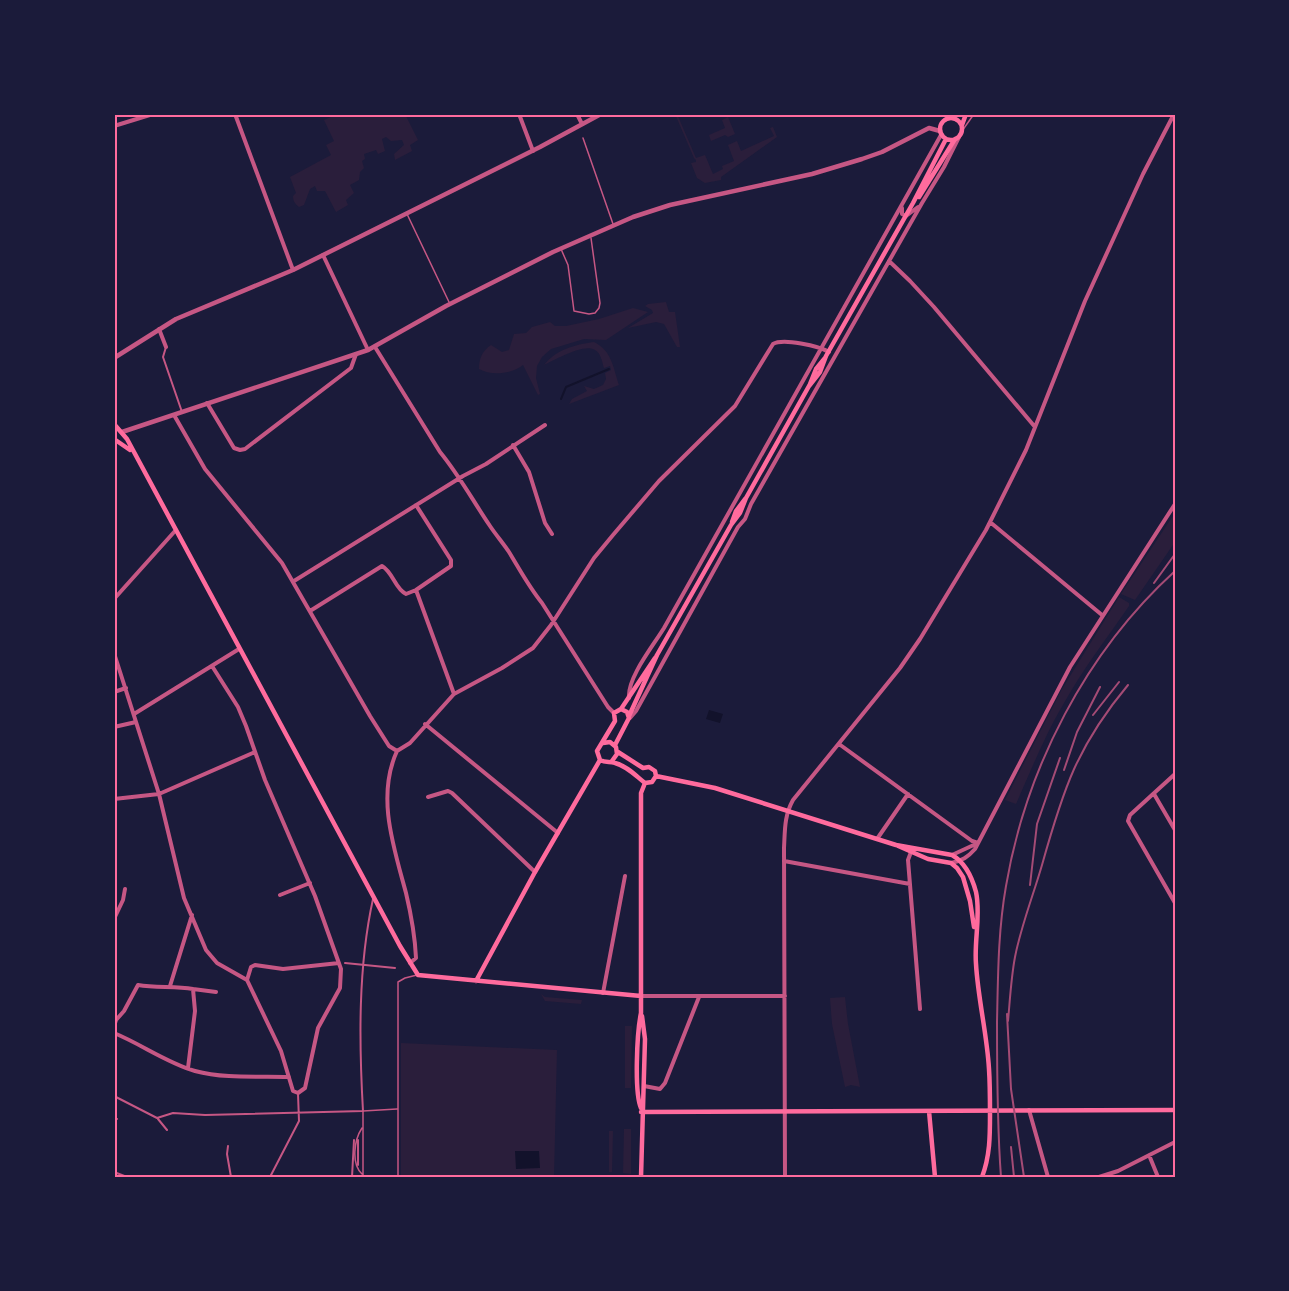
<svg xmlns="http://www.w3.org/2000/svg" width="1289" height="1291" font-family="'Source Sans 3',sans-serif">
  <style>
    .green { fill: #2a1e3b }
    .water { fill: #12122b }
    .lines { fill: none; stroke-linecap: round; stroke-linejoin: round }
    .stream { stroke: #12122b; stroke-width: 2 }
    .service { stroke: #c65784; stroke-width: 1.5 }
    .pedestrian { stroke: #c65784; stroke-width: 2 }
    .minor { stroke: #c65784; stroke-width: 4 }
    .tertiary { stroke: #c65784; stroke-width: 4.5 }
    .secondary { stroke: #ff6b9d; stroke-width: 4.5 }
    .rail { stroke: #a44b75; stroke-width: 2 }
    .neatline { fill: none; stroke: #ff6b9d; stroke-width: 2 }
  </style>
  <rect width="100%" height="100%" fill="#1b1b3a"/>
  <path class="green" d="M337 114H405L418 140 410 145 412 151 395 160 394 154 404 145 402 140 391 141 386 137 382 139 385 151 378 154 376 150 364 154 365 159 362 161 364 168 360 172 359 180 350 185 354 193 346 200 348 205 336 212 325 191H317L315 186 310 189 304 205 299 207C295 204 293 201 293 196L296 193 290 177 331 155 326 145 334 141 324 120Z
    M675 114H677L696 158 705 155 713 174 723 169 722 166 734 161 728 145 737 141 741 151 774 136 770 128 773 127 777 137 721 177V180L705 183 697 178 691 163 696 162V160L694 158Z
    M728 117 735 134 728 137 725 135 711 141 709 135 725 128 722 120Z
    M666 302 669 312H675L680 347H677L664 324 656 322 628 328 653 313 652 310 645 306 648 304Z
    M633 308 648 312 606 340 584 339 551 349 542 357 537 366 536 378 540 394 538 395 523 365C512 374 491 376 479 369 479 359 482 351 491 345L502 352 509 350 514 334 526 333 532 327 550 322 555 326H566L599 319Z
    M594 342C612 351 613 367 619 385L569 404 572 399 587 391 584 386 594 389 603 385 606 379 605 373 611 370 610 366 604 368C602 362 601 353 595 350 584 343 555 360 544 365 557 349 574 345 594 342Z
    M1175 513V542L1135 600 1121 594Z
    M1119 597 1129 603V606C1107 638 1083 669 1064 703 1045 735 1031 770 1016 804L1005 800 1062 689Z
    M541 994 545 997 582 1000 581 1004 545 1001Z
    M845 997 848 1024 860 1087 851 1085 845 1087 832 1024 830 998Z
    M625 1026H632L631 1088H625Z
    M401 1043 557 1050 554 1177H401Z
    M624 1129H631V1174L623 1173Z
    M609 1131H613L612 1172H609Z"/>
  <path class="water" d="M709 710 723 714 720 723 706 719Z
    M515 1151H539L540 1168 516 1169Z"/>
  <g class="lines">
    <path class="stream" d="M561 399 566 387 609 369"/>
    <path class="service" d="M948 118 950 114
      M962 131 974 114
      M583 138 613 224
      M407 214 449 302
      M561 249 568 265 574 311 589 314 595 313 599 308 600 303 591 238
      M362 1128C354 1140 351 1164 362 1174
      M363 1177V1111L397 1109
      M398 1177V982L405 978 417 975"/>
    <path class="pedestrian" d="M166 347 163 357 182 412
      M345 963 395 968
      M114 1096 157 1118 173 1113 205 1115 363 1111C359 1042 358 967 373 899
      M114 1118 117 1119
      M158 1119 167 1130
      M228 1146 227 1154 231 1177
      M358 1165V1140
      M114 1172 127 1177
      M270 1177 299 1121 298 1094
      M352 1177 354 1140
      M356 1177H363"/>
    <path class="minor" d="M235 114 293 270
      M519 114 533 151
      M577 114 582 124
      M114 126 153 114
      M902 208V214L906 216 918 207
      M323 255 368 350
      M889 261 910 281 934 307 1035 427
      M159 329 166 347
      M375 347 440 452C459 475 473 501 490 526 496 535 503 543 509 552 520 570 529 587 542 603L608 707 614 713
      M207 403 234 448 240 450 245 449 351 368 356 354
      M174 415 205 469 282 563 370 716 389 746 397 751
      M513 445 529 472 545 523 552 534
      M990 522 1102 615
      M294 581 463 476 486 464 545 425
      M416 590 454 694
      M114 599 175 531
      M310 611 382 566C393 572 395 589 406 594L416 590 451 566V560L416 505
      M114 653 159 794 184 898 206 950 217 963 247 980
      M212 666 238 707 246 726 265 780 315 896 341 969 340 988 318 1028 305 1088 298 1093 293 1091 281 1051 247 980
      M114 692 126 688
      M629 698C627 678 653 646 664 628L941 135
      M134 714 239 649
      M630 718 636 711 738 527 745 519 751 504 922 203 944 167 959 137
      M425 724 558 833
      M114 727 136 722
      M839 744 972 841 978 843
      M397 751 410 743 454 694 502 668 533 648 551 625 594 558 613 535 659 481 735 406 773 344C783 338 819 346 829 352
      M397 751C376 797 394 848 406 893 411 914 415 936 416 958L410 963
      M1175 774 1130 815 1128 821 1175 903
      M1154 794 1175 830
      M428 797 448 791 452 793 535 872
      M114 799 159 794 255 752
      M877 839 908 794
      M911 852 908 860 920 1009
      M952 855 978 843
      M784 861 910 884
      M951 863C962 861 968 857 975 849L1070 667 1175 504
      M280 895 310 883
      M114 919 123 900 125 889
      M247 980 251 967 255 965 283 969 339 963
      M170 986 192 915
      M114 987V990
      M193 989 216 992
      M603 993 625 876
      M641 996H785
      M114 1015 116 1020 114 1026
      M116 1020 124 1011 138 985C156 988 175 986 193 989L195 1011 188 1068
      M114 1033C141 1044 167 1063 195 1071 225 1079 258 1076 289 1077
      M644 1086 660 1089 665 1083 699 997
      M1029 1110 1048 1177
      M1149 1155 1158 1177
      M785 1177 784 848C785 831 784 816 793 800L900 668 920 639 986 530 1026 450 1085 301 1143 174 1174 114
      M1099 1177 1118 1171 1175 1142"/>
    <path class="tertiary" d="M114 358 176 319 293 270 540 147 601 114
      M122 432 368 350 446 306 553 252 633 217 670 205 812 174 862 159 882 152 929 128 940 131"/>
    <path class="secondary" d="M940 129a11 11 0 1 1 22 0a11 11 0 1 1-22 0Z
      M962 125 966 114
      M919 197 955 139
      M810 384 816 369 825 358
      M114 424 127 439 400 946 418 975 641 996
      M114 439 130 450
      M732 522 736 511 745 499
      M629 716 657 655 731 525 740 513 746 498 809 386 820 372 826 356 913 203 946 139
      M603 743 610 742 616 747 617 754 612 761
      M615 745 629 718 627 712 621 709
      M618 752 643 768
      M600 760 597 751 615 721 614 713 621 709 655 658
      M600 760C606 763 610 761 615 763 627 766 636 776 645 783L652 782 656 776 655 771 649 767 643 768
      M656 776 715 788 896 845 928 859 951 863 957 868 963 877 970 901 974 927
      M896 845 952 855C966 863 972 877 976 892 981 915 974 940 976 964 978 999 987 1034 989 1069 990 1084 990 1099 990 1114 990 1136 990 1156 982 1177
      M476 981 535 872 600 760
      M641 1108C634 1092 637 1032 641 1013V793L645 783
      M929 1111 935 1177
      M641 1112 1175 1110
      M641 1177 645 1039 642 1016"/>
    <path class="rail" d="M1154 583 1175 554
      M1093 715 1119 682
      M1064 770 1077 732 1100 687
      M1030 885 1037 824 1060 758
      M1007 1014 1011 1089 1024 1177
      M1008 1021C1010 1000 1011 978 1015 957 1021 926 1033 896 1042 865 1063 790 1077 746 1128 685
      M1011 1147 1014 1177
      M1001 1177C997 1125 997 1074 997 1022 998 977 998 931 1006 886 1026 768 1086 652 1175 571"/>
  </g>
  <rect width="1289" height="1291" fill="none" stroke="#1b1b3a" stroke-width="231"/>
  <rect x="116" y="116" width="1058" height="1060" class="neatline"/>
</svg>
